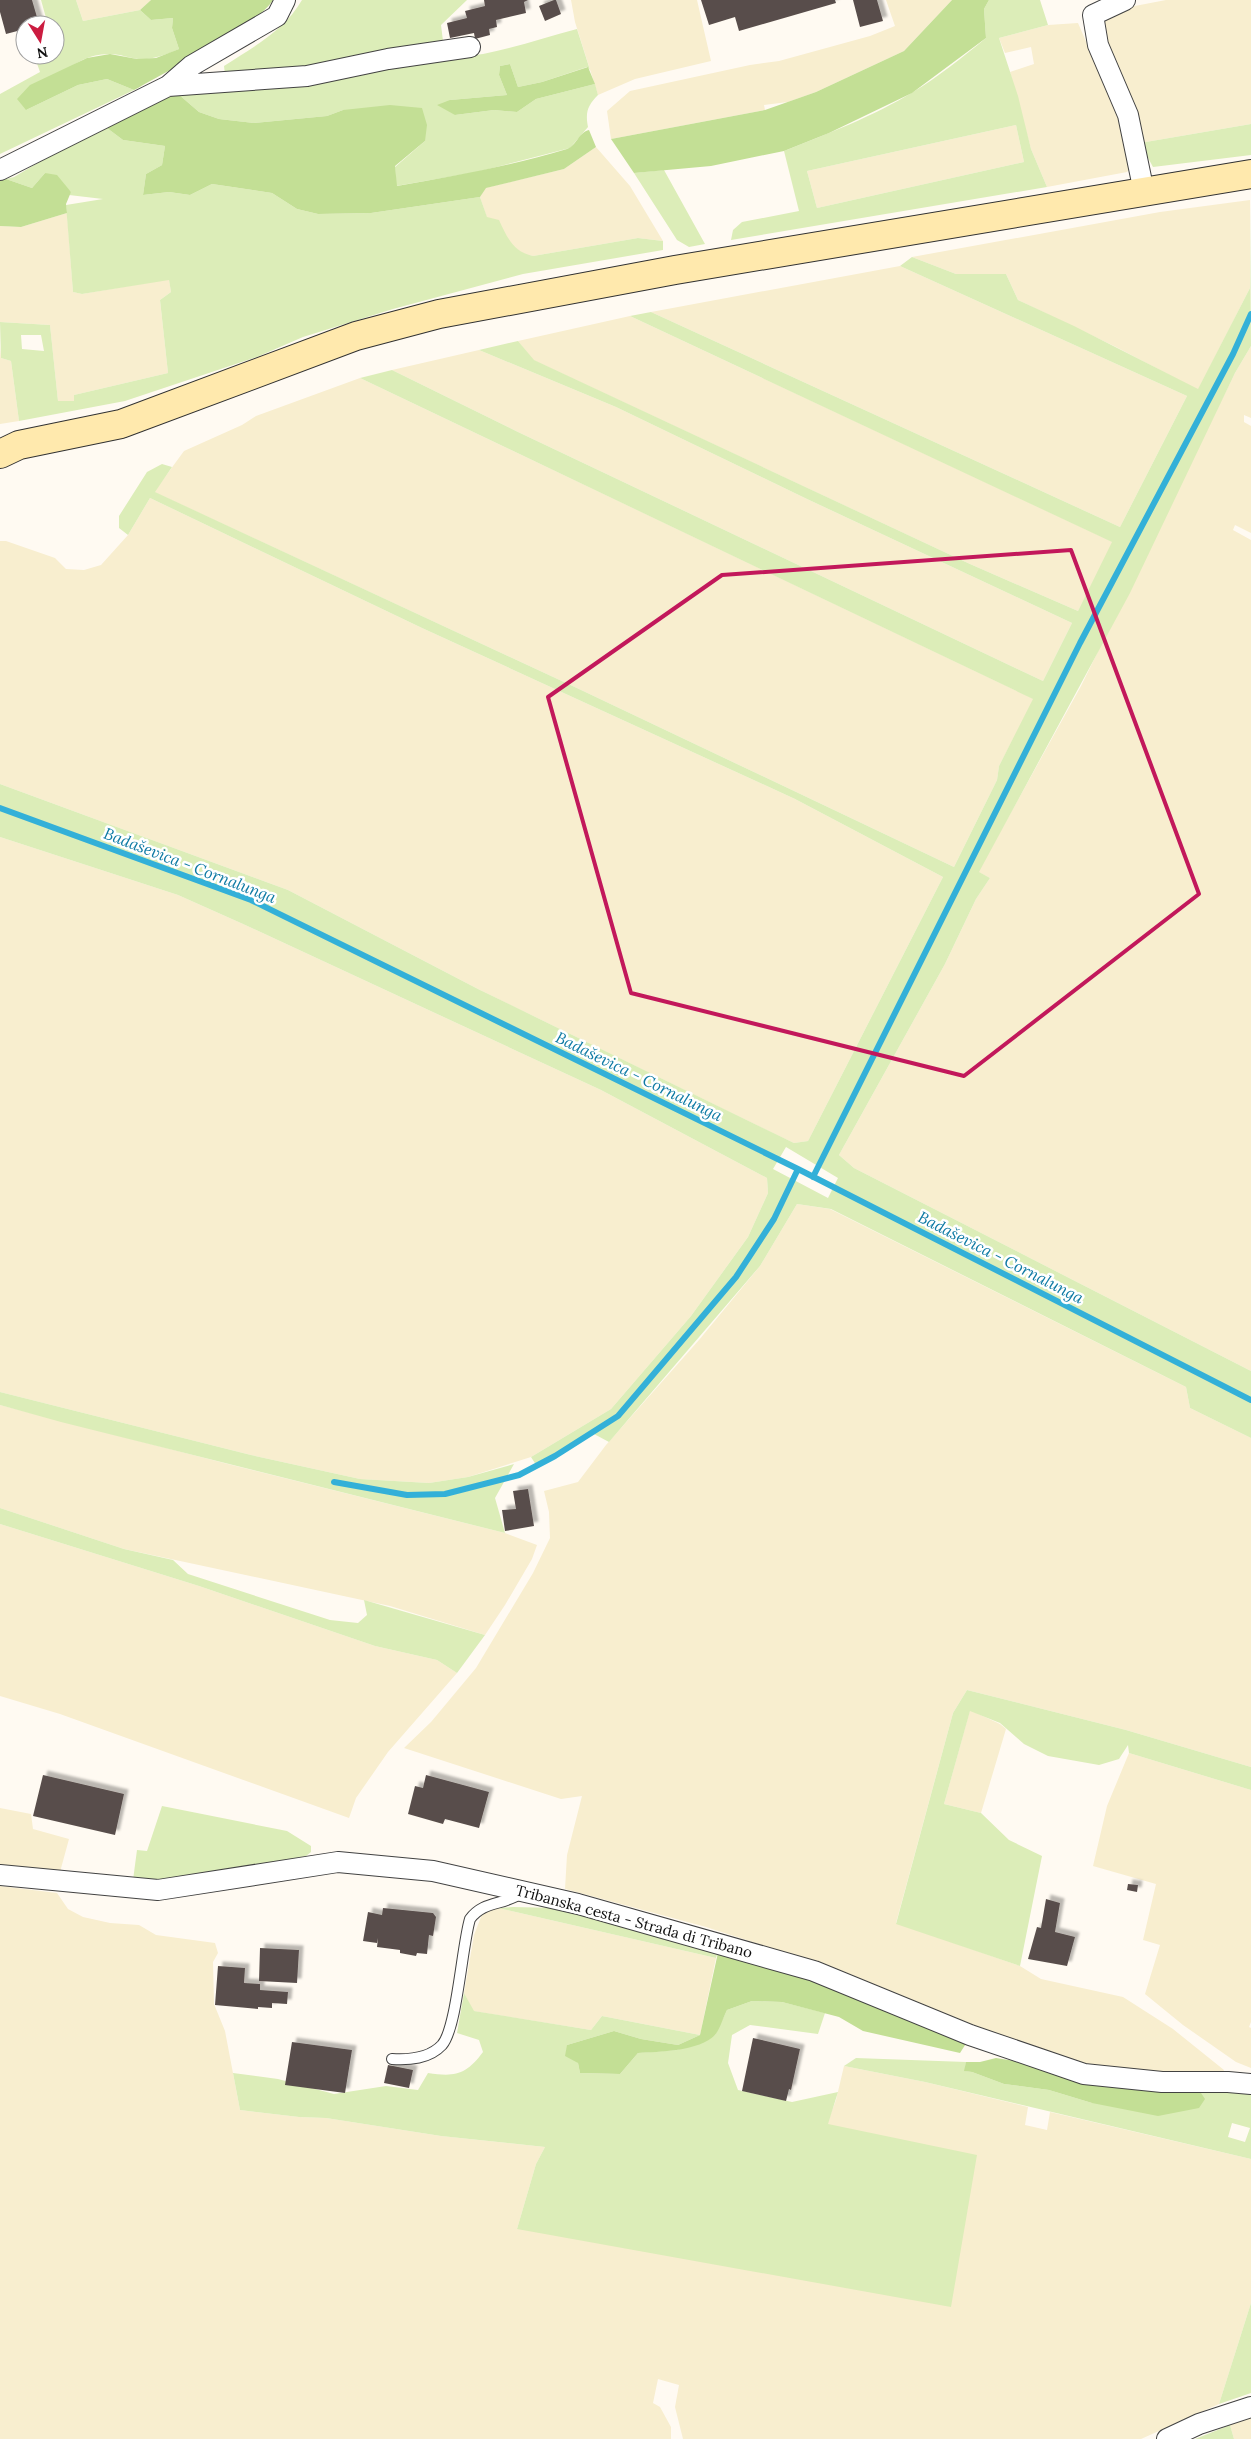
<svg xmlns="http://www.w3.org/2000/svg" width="1251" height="2439" font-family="Lora,serif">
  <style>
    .farmland { fill: #f8eecf }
    .green { fill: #dcedb8; fill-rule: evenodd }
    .forest { fill: #c3df95 }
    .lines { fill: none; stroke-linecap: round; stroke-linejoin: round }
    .stream { stroke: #33b0d8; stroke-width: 6 }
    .building { fill: #594e4b; filter: url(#shadow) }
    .lane-casing { stroke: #424242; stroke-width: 12 }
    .street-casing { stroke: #424242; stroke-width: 22 }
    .secondary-casing { stroke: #313131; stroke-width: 30 }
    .lane { stroke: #fff; stroke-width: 10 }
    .street { stroke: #fff; stroke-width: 20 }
    .secondary { stroke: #ffe9ad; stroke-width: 28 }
    .marked { fill: none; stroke: #c2185b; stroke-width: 4; stroke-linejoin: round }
    .labels { text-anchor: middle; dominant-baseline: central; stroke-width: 5; stroke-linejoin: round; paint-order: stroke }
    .street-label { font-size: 15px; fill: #0f0f0f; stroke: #fff }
    .water-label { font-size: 16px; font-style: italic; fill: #0e7aa4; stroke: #fff }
  </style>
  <defs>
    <filter id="shadow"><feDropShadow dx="4.5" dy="-4.5" stdDeviation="1" flood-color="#0004"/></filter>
  </defs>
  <rect width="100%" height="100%" fill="#fffaf2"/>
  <path class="farmland" d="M76 0H151L140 10 83 21Z
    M571 0H697L711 61 635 79 598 95 575 22Z
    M886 0H952L904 51 816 92 788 102 764 105 765 110 611 139 607 111 630 91 750 65 779 61 870 36 895 26Z
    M1166 0H1251V124L1140 143 1098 17 1114 10Z
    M1078 23 1110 97 1129 149 1132 166 1127 172 1047 187 1031 149 1010 72 1034 64 1031 47 1005 53 999 38 1048 25Z
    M1016 125 1024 162 817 208 807 171Z
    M596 147 630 186 663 241 638 238 533 256 523 254 512 245 506 236 487 218 480 197 485 188 564 169Z
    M1250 200V288L1198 390 1116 347 1018 300 1006 274H956L912 257 1160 212Z
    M67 213 73 292 82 294 169 279 171 292 160 300 168 373 74 395 75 401H58L50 325 0 322V226L21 227Z
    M900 266 1187 396 1120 527 651 312Z
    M630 316 1113 542 1078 611 970 564 533 360 518 341Z
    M0 346 1 358 11 361 19 421 0 424Z
    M1251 346V418L1244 415V422L1251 426V533L1235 525 1233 530 1251 540V1371L854 1168 839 1155 945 964 976 899 990 878 978 872 1081 686 1235 373Z
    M479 350 616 407 807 499 1072 623 1043 681 518 432 392 370Z
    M360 378 1034 699 999 766 997 780 954 867 579 689 154 492 184 451 242 425 256 416Z
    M150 498 422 628 795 799 943 877 808 1141 794 1143 779 1136 478 989 288 890 0 784V541H6L55 558 66 569 84 570 101 565 128 535Z
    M0 837 178 895 243 924 601 1090 767 1178 768 1193 748 1237 691 1316 611 1409 531 1457 468 1477 429 1483 360 1479 251 1455 0 1392Z
    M797 1204 830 1209 1186 1387 1190 1408 1251 1438V1767L1126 1730 967 1690 953 1713 896 1923 1020 1966 1041 1979 1123 1997 1173 2029 1224 2070 1222 2077 1113 2071 1043 2057 811 1961 706 1927 565 1889 567 1855 582 1796 561 1799 404 1748 431 1722 476 1668 533 1573 550 1538 549 1512 544 1491 578 1482 606 1445 699 1340 760 1266Z
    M0 1405 224 1463 505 1533 537 1545 532 1559 505 1605 485 1635 390 1606 124 1549 0 1508Z
    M0 1524 199 1586 375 1646 437 1660 457 1673 388 1752 356 1798 349 1818 60 1714 0 1696Z
    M970 1710 1000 1724 1006 1729 981 1813 944 1804Z
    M1129 1753 1251 1790V2022L1249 2027 1251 2028V2068L1236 2062 1183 2025 1145 1994 1160 1945 1143 1940 1156 1884 1093 1866 1107 1806Z
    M0 1808 31 1814 33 1829 69 1839 60 1872 0 1865Z
    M0 1886 57 1893 68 1909 83 1917 110 1923 139 1925 156 1935 215 1943 218 1953 213 1962 214 2004 225 2031 240 2110 299 2117 326 2118 441 2136 545 2147 536 2164 517 2229 827 2124 836 2100 844 2066 925 2082 1028 2107 1025 2125 1047 2130 1050 2112 1251 2159V2303L1219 2404 1141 2439H683L675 2407 679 2385 658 2379 653 2403 660 2407 671 2427V2439H0Z
    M498 1908 716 1958 700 2035 602 2016 591 2030 473 2011 464 1993 474 1935 483 1912Z
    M1251 2415V2439H1234L1230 2425Z"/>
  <path class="green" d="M41 0H76L83 21 140 10 151 20 173 18 172 28 179 49C165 55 153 60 138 59 129 58 120 54 111 54 74 52 49 87 26 110L78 85 107 79 134 90 0 154V94L40 72 34 55H55V25H48Z
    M302 0H467L441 25 443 41 332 60 278 73 225 75 224 66C253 47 284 31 302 0Z
    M989 0H1040L1048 25 999 38 1018 96 1031 149 1047 187 731 240 733 230 742 222 799 211 784 151C825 135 876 115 913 92 938 77 963 57 986 38L984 9ZM1016 125 1024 162 817 208 807 171Z
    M577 29 590 70 587 67 542 82 518 87 510 64 500 66 499 75 507 95 450 100 455 115 494 110 517 112 536 99 595 84 598 95C588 105 585 112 588 127L570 148 477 172 396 186 395 167 425 141 360 110H343L327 116 254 123 219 119 199 112 177 93 483 54C515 48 545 37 577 29Z
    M1251 124V155L1153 167 1140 143Z
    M107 128 123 140 165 146 162 165 146 174 143 195 169 192 190 195 212 184 272 193 297 209 318 214 371 213 480 197 487 217 499 220C507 237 513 252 533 256L638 238 663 241V250L523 274 393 309 303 337 257 357 125 401 19 421 11 361 1 358 0 322 50 325 58 401H74V395L168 373 160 300 171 292 169 280 82 294 73 292 66 205 103 199 69 195 71 192 45 173 32 188 6 179 14 177 58 151ZM21 335H41L44 351 22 349Z
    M664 170 705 244 689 247 677 240 634 173Z
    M1250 200 1251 346 1235 373 1130 593 979 872 990 878 976 899 945 964 839 1155 854 1168 1251 1371V1438L1190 1408 1186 1387 831 1209 797 1204 760 1266 609 1442 594 1434 538 1468 531 1457 611 1409 691 1316 748 1237 768 1193 767 1178 601 1090 243 924 178 895 0 837V784L288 890 478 989 794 1143 808 1141 943 877 795 799 422 628 150 498 128 535 119 528V516L147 472 162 464 172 467 155 492 579 689 954 867 997 780 999 766 1033 699 360 378 392 370 518 432 1043 681 1072 623 807 499 616 407 479 350 518 341 534 360 970 564 1078 611 1112 542 630 316 651 312 1120 527 1187 396 900 266 912 257 956 274H1006L1018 300 1074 326 1198 389 1250 288ZM786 1147 838 1178 828 1198 773 1169Z
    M0 1392 251 1455 360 1479 429 1483 468 1477 514 1464 495 1498 505 1533 61 1422 0 1405Z
    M0 1508 124 1549 173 1560 188 1574 330 1620 358 1623 367 1615 364 1600 485 1635 457 1673 437 1660 375 1646 199 1586 0 1524Z
    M967 1690 1126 1730 1251 1767V1790L1129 1753 1128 1745 1119 1759 1099 1765 1048 1756 1024 1744 1000 1723 970 1711 944 1804 981 1813 1009 1840 1042 1856 1020 1966 896 1924 953 1713Z
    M162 1806 287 1831 311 1846V1852L306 1856C250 1867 191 1884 133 1880L137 1850 147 1851Z
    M513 1907 558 1908 719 1948 716 1958 498 1908Z
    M464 1993 474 2011 591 2030 602 2016 700 2035 678 2045 641 2039 614 2031 567 2045 578 2063 580 2073 620 2074 638 2053 677 2050 715 2035 727 2010 752 2001 782 2002 825 2013 818 2034 750 2025 732 2035 728 2063 738 2090 792 2102 838 2092 828 2124 977 2155 951 2307 517 2229 536 2164 545 2147 441 2136 326 2118 299 2117 240 2110 233 2073 278 2079 334 2094 386 2086 418 2090 428 2073C455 2077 466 2075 483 2052L479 2040 457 2033Z
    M856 2058 966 2062 965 2071 972 2072 1004 2084 1049 2090 1092 2103 1199 2090 1251 2091V2159L925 2082 844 2066ZM1232 2123 1250 2128 1245 2142 1228 2137Z
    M1251 2303V2393L1219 2404Z
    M1230 2425 1234 2439H1195Z"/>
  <path class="forest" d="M151 0H273C256 27 169 70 138 88L134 90 107 79 78 85 26 110 17 99 30 85 87 58 110 54 137 59 156 58 179 49 172 28 173 18 151 20 140 10Z
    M952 0H989L984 9 986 38 912 93 829 133 784 151 711 166 634 173 611 139 765 110 816 92 904 51Z
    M510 64 518 87 542 82 588 67 595 84 536 99 517 112 494 110 455 115 437 105 450 100 507 95 499 75 500 66Z
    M177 93 199 112 219 119 254 123 327 116 343 110 390 105 422 108 427 125 425 141 395 166 397 186C454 176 511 166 567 149 576 146 579 132 589 130L596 147 564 169 486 188 480 197 371 213 318 214 297 209 272 193 212 184 190 195 169 192 143 195 146 174 162 165 165 146 123 140 107 128Z
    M45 173 57 175 71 192 66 204 67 213 21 227 0 226V181L6 179 32 188Z
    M719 1948 804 1974 967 2042 960 2053 863 2031 839 2017 782 2002 752 2001 727 2010C723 2018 720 2029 715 2035 700 2051 658 2052 638 2053L620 2074 580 2073 578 2063 565 2056 567 2045 614 2031 641 2039 678 2045 700 2035Z
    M996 2058 1199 2090 1205 2099 1199 2108 1158 2116 1092 2103 1049 2090 1004 2084 972 2072 964 2071 966 2062H980Z"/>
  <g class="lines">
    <path class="stream" d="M0 808 251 900 798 1169 1251 1400
      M813 1177 1080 643 1233 354 1251 314
      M334 1482 407 1495 445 1494 519 1475 555 1456 618 1416 736 1277 774 1219 798 1169"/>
  </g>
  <path class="building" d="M0 0H32L39 24 25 25V29L6 34 0 12Z
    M484 0H528L524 2 526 13 496 20 497 27 489 29 490 35 475 39 474 33 450 38 447 23 467 18 465 11 485 6Z
    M554 0H556L561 14 545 21 539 6Z
    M701 0H835L836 3 739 31 735 17 709 25Z
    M853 0H877L883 21 860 27Z
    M528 1489 534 1526 505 1531 502 1510 516 1509 513 1491Z
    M43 1775 124 1794 115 1835 33 1816Z
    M426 1775 489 1792 479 1828 445 1819 443 1824 408 1814 415 1786 423 1788Z
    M1128 1884 1138 1885 1137 1892 1127 1890Z
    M1046 1899 1060 1903 1055 1932 1075 1937 1067 1966 1028 1959 1037 1927 1041 1928Z
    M383 1908 433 1913 436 1917 433 1936 429 1935 427 1954 417 1953 416 1956 400 1953V1950L377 1947 378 1938 377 1943 363 1941 368 1912 382 1915Z
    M260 1948 299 1950 297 1983 259 1981Z
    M218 1966 245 1968 244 1983 260 1984V1990L288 1992 287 2004 272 2003V2008L258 2007V2009L215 2005Z
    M753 2038 800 2049 791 2090 789 2089 786 2101 742 2091Z
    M292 2042 352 2050 345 2093 285 2085Z
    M388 2065 413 2070 409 2088 384 2083Z"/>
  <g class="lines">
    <defs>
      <path id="lane" d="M392 2059C409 2060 429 2059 442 2045 457 2028 462 1945 470 1919 484 1900 504 1906 523 1892"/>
      <path id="street" d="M1125 0 1093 15 1098 45 1128 115 1144 192
        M168 86 307 76 388 59 470 47
        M0 170 168 86 191 66 277 16 285 0
        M0 1875 158 1890 338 1862 433 1871 578 1904 814 1971 970 2035 1084 2074 1162 2082H1228L1251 2084
        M1167 2439 1199 2424 1251 2407"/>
      <path id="secondary" d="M0 454 19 445 121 424 356 336 439 314 675 270 1251 174"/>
    </defs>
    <use href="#lane" class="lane-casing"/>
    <use href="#street" class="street-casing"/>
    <use href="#secondary" class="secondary-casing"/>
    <use href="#lane" class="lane"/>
    <use href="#street" class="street"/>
    <use href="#secondary" class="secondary"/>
  </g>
  <path class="marked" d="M1071 550 1199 894 964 1076 631 993 548 697 722 575Z"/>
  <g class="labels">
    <g class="street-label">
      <text transform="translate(634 1921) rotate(15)">Tribanska cesta - Strada di Tribano</text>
    </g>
    <g class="water-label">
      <text transform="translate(190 865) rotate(21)">Badaševica - Cornalunga</text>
      <text transform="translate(639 1076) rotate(26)">Badaševica - Cornalunga</text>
      <text transform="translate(1001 1257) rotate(27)">Badaševica - Cornalunga</text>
    </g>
  </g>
  <g transform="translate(40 40) rotate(169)"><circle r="24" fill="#ffffff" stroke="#9f9f9f"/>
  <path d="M0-4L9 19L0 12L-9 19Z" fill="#cb1c40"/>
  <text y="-8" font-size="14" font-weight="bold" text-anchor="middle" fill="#0f0f0f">N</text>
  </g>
</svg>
